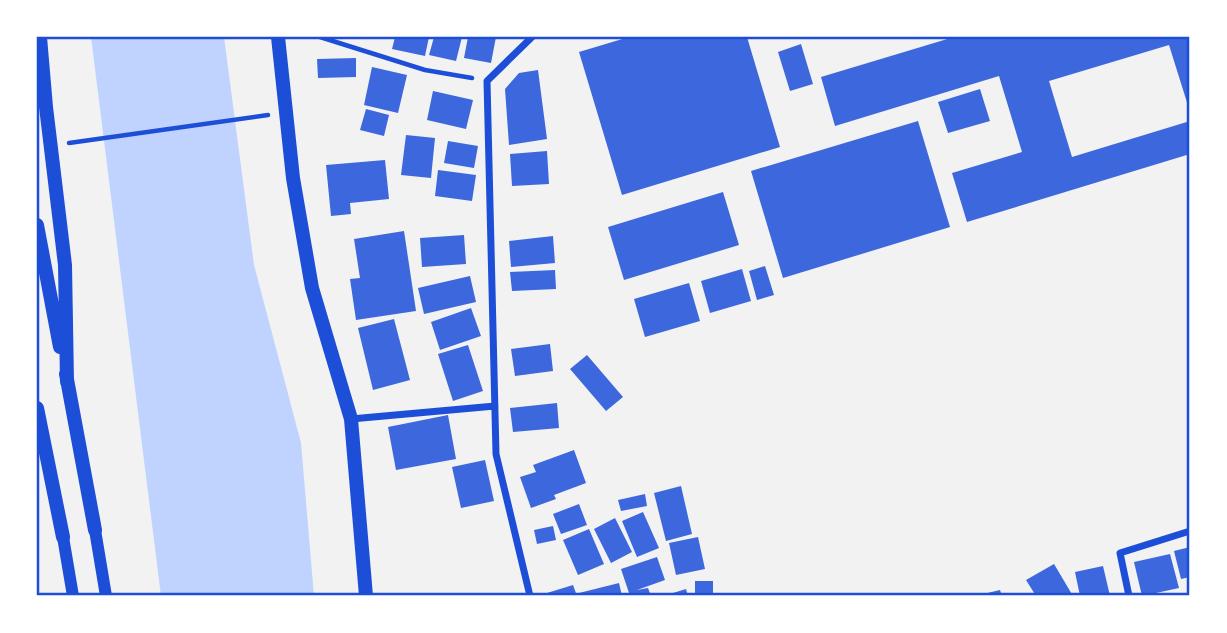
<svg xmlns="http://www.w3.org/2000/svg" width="1227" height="633" font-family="'Work Sans',sans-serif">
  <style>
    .water { fill: #bfd3fe }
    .building { fill: #3d67dc }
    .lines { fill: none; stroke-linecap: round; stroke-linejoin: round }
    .path { stroke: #1d4ed8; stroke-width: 4.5 }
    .minor { stroke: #1d4ed8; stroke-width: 7 }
    .tertiary { stroke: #1d4ed8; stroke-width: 12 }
    .secondary { stroke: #1d4ed8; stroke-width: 14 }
    .neatline { fill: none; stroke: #1d4ed8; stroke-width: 2.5 }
  </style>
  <rect width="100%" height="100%" fill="#f2f2f2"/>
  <path class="water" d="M91 37H224L254 265 301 443 314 596H161Z"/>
  <path class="building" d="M395 37H429L425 56 392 49Z
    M434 37H462L456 61 429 55Z
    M468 37H496L491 63 464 58Z
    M629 37H747L780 147 622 195 579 52Z
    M954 37H1190V112L1169 45 1049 81 1072 157 1190 121V154L967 222 952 173 1022 152 999 76 835 126 821 77Z
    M801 44 813 84 790 91 778 52Z
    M356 58V77L318 78 317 59Z
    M372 67 407 75 398 113 364 105Z
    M538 70 547 139 509 145 505 89 519 73Z
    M980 89 990 121 948 133 938 102Z
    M433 91 473 100 466 129 427 120Z
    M366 109 389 115 384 136 360 130Z
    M918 121 950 227 783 278 751 171Z
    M406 135 435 138 431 178 401 175Z
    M448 141 478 146 474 168 444 163Z
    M547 151 549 184 512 186 510 154Z
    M385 160 389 199 350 203 351 214 331 216 326 165Z
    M438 170 476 175 472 201 435 196Z
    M723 192 739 245 624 280 608 227Z
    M404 231 416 311 356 320 350 279 360 278 354 239Z
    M464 235 466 264 422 267 420 238Z
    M553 236 555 263 511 267 509 241Z
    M765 266 774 295 757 300 749 271Z
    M742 269 751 301 710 313 701 281Z
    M555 270 556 289 512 291 510 272Z
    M470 276 476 302 424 314 418 288Z
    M689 283 700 321 645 337 634 299Z
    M471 308 481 336 440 350 431 322Z
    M394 319 410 380 373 390 358 328Z
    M550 344 553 371 515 376 511 349Z
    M468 345 483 391 453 401 438 354Z
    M587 355 623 397 606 411 570 369Z
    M557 403 559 428 513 432 510 408Z
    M448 415 456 459 396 470 388 427Z
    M574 450 586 483 554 495 556 499 531 508 520 477 536 472 533 465Z
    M485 460 494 501 461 508 452 467Z
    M681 486 692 534 666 541 654 493Z
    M645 494 647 506 621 511 618 500Z
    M579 504 587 525 561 534 553 514Z
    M643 512 659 548 637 557 622 521Z
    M615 518 632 552 611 563 594 529Z
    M553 526 556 540 537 544 534 530Z
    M589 529 604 564 578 575 563 540Z
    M698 537 705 569 676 575 669 543Z
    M1190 547V577L1181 579 1174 551Z
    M1170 554 1179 588 1142 596 1134 562Z
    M657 557 665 580 637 590 648 588 651 596H630L621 569Z
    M1054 564 1073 596H1036L1026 580Z
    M1103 566 1110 596H1080L1075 572Z
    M695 581H713V596H695Z
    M619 583 622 596H580L579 593Z
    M573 585 577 596H548L547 593Z
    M686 589 688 596H663Z
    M1000 590 1002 596H979V595Z"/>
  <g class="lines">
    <path class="path" d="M320 37 425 70 472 78
      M69 143 268 115"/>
    <path class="minor" d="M351 419 495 406
      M530 596 496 454 487 81 532 37
      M1129 596 1120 553 1190 531"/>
    <path class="tertiary" d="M95 530 106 596
      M63 537 73 596"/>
    <path class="secondary" d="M40 37 46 107 65 265 67 382
      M278 37 293 178 312 288 351 419 366 596
      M37 225 60 347
      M66 374 95 530
      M37 408 63 537"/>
  </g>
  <rect width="1227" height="633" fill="none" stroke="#ffffff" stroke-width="77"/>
  <rect x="38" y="38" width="1150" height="556" class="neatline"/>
</svg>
